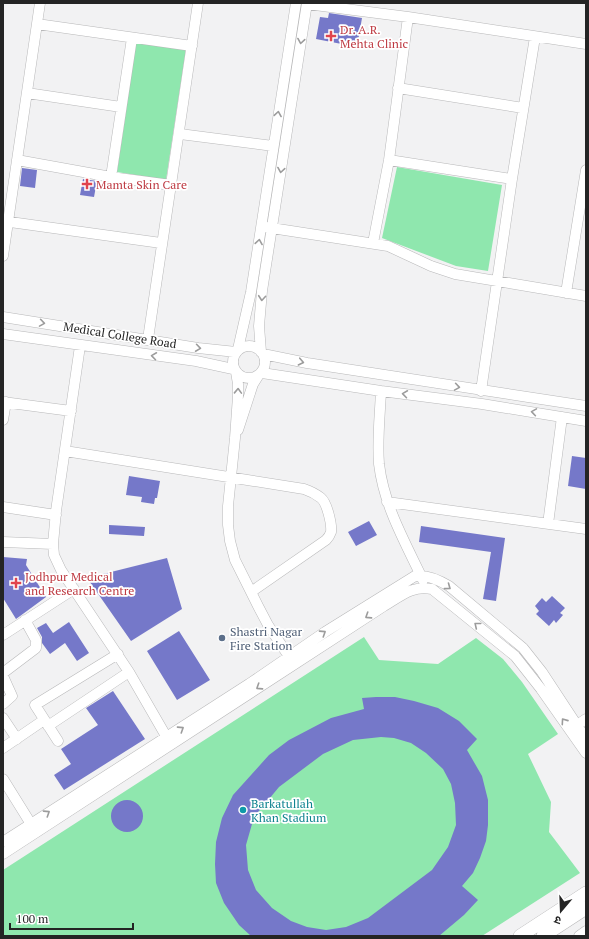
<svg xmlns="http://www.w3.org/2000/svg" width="589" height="939" font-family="'PT Serif','Noto Sans Devanagari',serif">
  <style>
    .green { fill: #8fe7ae }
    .building { fill: #7578c9; fill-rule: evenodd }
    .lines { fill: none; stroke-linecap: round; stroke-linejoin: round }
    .minor-casing { stroke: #b8b8b9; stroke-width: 11 }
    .major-casing { stroke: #b8b8b9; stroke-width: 14 }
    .minor { stroke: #fff; stroke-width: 10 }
    .major { stroke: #fff; stroke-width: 13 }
    .oneway { stroke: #9c9c9c }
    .health-dot { fill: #e0444e; stroke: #fff; stroke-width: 1.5 }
    .service-dot { fill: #5c6f8a; stroke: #fff; stroke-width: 1.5 }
    .culture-dot { fill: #0f9aa8; stroke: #fff; stroke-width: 1.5 }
    .labels { text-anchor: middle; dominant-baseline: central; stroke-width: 3.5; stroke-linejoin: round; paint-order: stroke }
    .health-label { font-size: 12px; fill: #be3a42; stroke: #fff; text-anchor: start }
    .street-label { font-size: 12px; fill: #242424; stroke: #fff }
    .service-label { font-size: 12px; fill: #4e5e75; stroke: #fff; text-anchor: start }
    .culture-label { font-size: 12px; fill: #0d838f; stroke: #fff; text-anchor: start }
  </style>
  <rect width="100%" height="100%" fill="#f2f2f3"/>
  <path class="green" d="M136 43 186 49 166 180 117 172Z
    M397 167 502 185 488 271 456 266 382 238Z
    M364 637 379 660 438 664 476 638 503 659 522 682 558 734 528 754 551 802 549 832 580 873 482 936H3V870Z"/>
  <path class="building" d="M329 13 362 18 357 47 316 39 320 17 328 18Z
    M22 168 37 170 35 188 20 186Z
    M83 179 97 181 94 197 80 195Z
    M572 456 586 458V489L568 486Z
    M129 476 160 481 157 498H155L154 504 141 502 142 497 126 495Z
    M369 521 377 535 356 546 348 532Z
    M109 525 145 527 144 536 109 534Z
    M421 526 505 538 496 601 483 599 491 552 419 542Z
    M3 557 27 559 26 565 46 597 16 619 3 598Z
    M167 558 182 609 131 641 87 578Z
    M552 596 565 608 560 613 563 615 556 623 554 620 549 626 536 614 539 611 535 606 542 598 546 602Z
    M69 622 89 653 77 661 65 643 50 654 42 643V637L37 628 46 623 53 633Z
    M179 631 210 680 177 700 147 651Z
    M113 691 145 739 64 790 54 775 71 764 61 749 98 725 86 708Z
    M376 697H395L414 701 438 708 459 721 477 739 467 750 482 776 488 800V825L486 841 480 858 473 873 462 886 478 900 464 915 439 936H251L239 925 224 903 216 883 215 864 216 842 222 818 233 795 269 755 289 740 331 718 364 709 362 698ZM381 737 394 738 411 743 426 753 443 769 451 784 455 803 456 825 448 847 432 870 368 918 346 927 326 930 307 927 291 921 272 908 256 890 248 870 246 845 254 817 279 787 323 754 353 740Z
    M111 816a16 16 0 1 1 32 0a16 16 0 1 1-32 0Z"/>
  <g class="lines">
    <defs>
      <path id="minor" d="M307 4 408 17 586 44
        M37 24 192 46
        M398 88 523 108
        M27 93 121 107
        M180 134 273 146
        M17 160 111 177 171 185
        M389 160 512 179
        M111 177 132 38
        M3 221 161 243
        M265 227 388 246 431 266 455 274 586 296
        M373 243 389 160 408 17
        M3 256 40 3
        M566 293 586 170
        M3 317 198 348 236 352
        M3 334 196 361 233 369
        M148 339 198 3
        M233 362a16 16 0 1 1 32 0a16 16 0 1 1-32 0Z
        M80 346 56 511 53 544 54 555 61 570 129 672 170 743
        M238 349 251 292 296 3
        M261 352 259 326 262 291 307 3
        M263 354 307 363 586 406
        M236 372 238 384V396L235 438 228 506V525L230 541 235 560 258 606 268 625 292 661
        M262 373 381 391 482 404 586 421
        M381 391C380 415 377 440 379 464 384 506 405 542 423 580
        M481 391 512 179 535 37
        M3 402 71 411
        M3 420 6 402
        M238 430 253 384 258 376
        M65 451 304 489C310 491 316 494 321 498 327 503 332 524 331 532 330 535 329 537 326 540L251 592
        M387 502 586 529
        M3 507 56 515
        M548 524 562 417
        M3 542 53 544
        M3 635 74 589
        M3 673 36 648V640L25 620
        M3 676 12 696 3 704
        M3 718 17 739
        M577 725 586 719
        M48 726 129 672
        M58 741 35 705 118 654
        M3 748 44 720
        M3 779 31 824
        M3 842 249 684 325 632 415 576C427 574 439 580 449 586L523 648 542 672 586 739
        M3 854 384 606C401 596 412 585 432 589L515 656 541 689 586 753
        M579 936 586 931"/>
      <path id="major" d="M520 936 586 893
        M543 936 586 908"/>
    </defs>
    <use href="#minor" class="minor-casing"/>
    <use href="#major" class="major-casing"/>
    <use href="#minor" class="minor"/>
    <use href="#major" class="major"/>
  </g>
  <defs><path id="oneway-chevron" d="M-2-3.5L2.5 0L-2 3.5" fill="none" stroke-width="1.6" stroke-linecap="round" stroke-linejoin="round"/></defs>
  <g class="oneway">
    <use href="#oneway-chevron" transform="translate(301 41) rotate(99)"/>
    <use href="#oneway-chevron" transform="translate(278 114) rotate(-81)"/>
    <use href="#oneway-chevron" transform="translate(281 170) rotate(99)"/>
    <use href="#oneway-chevron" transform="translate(259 242) rotate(-81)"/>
    <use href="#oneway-chevron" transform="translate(262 298) rotate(95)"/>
    <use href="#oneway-chevron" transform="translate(42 323) rotate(9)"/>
    <use href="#oneway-chevron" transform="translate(198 348) rotate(8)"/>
    <use href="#oneway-chevron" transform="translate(154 356) rotate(-172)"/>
    <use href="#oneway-chevron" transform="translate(301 362) rotate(12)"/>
    <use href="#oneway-chevron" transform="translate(457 387) rotate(9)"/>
    <use href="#oneway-chevron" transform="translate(238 391) rotate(-88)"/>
    <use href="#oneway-chevron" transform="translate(405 394) rotate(-172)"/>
    <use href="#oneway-chevron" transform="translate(534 412) rotate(-171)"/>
    <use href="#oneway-chevron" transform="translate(448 587) rotate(36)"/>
    <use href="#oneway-chevron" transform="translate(368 616) rotate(147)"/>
    <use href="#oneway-chevron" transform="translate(477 625) rotate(-141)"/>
    <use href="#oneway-chevron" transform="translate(323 633) rotate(-33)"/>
    <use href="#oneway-chevron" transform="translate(259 687) rotate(147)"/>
    <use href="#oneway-chevron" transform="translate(564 721) rotate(-125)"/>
    <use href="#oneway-chevron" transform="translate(181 729) rotate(-33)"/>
    <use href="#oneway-chevron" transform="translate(47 813) rotate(-33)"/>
  </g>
  <g class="health-dot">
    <path d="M329 30h4v4h4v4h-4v4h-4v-4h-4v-4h4z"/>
    <path d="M85 178h4v4h4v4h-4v4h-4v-4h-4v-4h4z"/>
    <path d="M14 577h4v4h4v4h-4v4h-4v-4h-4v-4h4z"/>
  </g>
  <circle class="service-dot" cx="222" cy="638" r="4"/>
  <circle class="culture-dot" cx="243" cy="810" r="4"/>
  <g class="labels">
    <g class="health-label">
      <text x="340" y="29">Dr. A.R.<tspan x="340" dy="14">Mehta Clinic</tspan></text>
      <text x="96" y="184">Mamta Skin Care</text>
      <text x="25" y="576">Jodhpur Medical<tspan x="25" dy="14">and Research Centre</tspan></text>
    </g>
    <g class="street-label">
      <text transform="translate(120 335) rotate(9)">Medical College Road</text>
    </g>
    <g class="service-label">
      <text x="230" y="631">Shastri Nagar<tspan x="230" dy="14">Fire Station</tspan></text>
    </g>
    <g class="culture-label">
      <text x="251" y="803">Barkatullah<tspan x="251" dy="14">Khan Stadium</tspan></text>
    </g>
  </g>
  <rect width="589" height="939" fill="none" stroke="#242424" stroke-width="8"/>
  <g transform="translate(561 911) rotate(199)" stroke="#ffffff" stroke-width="3" paint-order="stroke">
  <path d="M0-3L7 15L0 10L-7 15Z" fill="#242424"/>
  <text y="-6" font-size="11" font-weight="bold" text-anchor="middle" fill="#242424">उ</text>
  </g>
  <path d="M10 923v6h123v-6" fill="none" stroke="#242424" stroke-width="2"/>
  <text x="16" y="923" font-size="12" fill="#242424" stroke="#ffffff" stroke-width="3" paint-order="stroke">100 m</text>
</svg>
